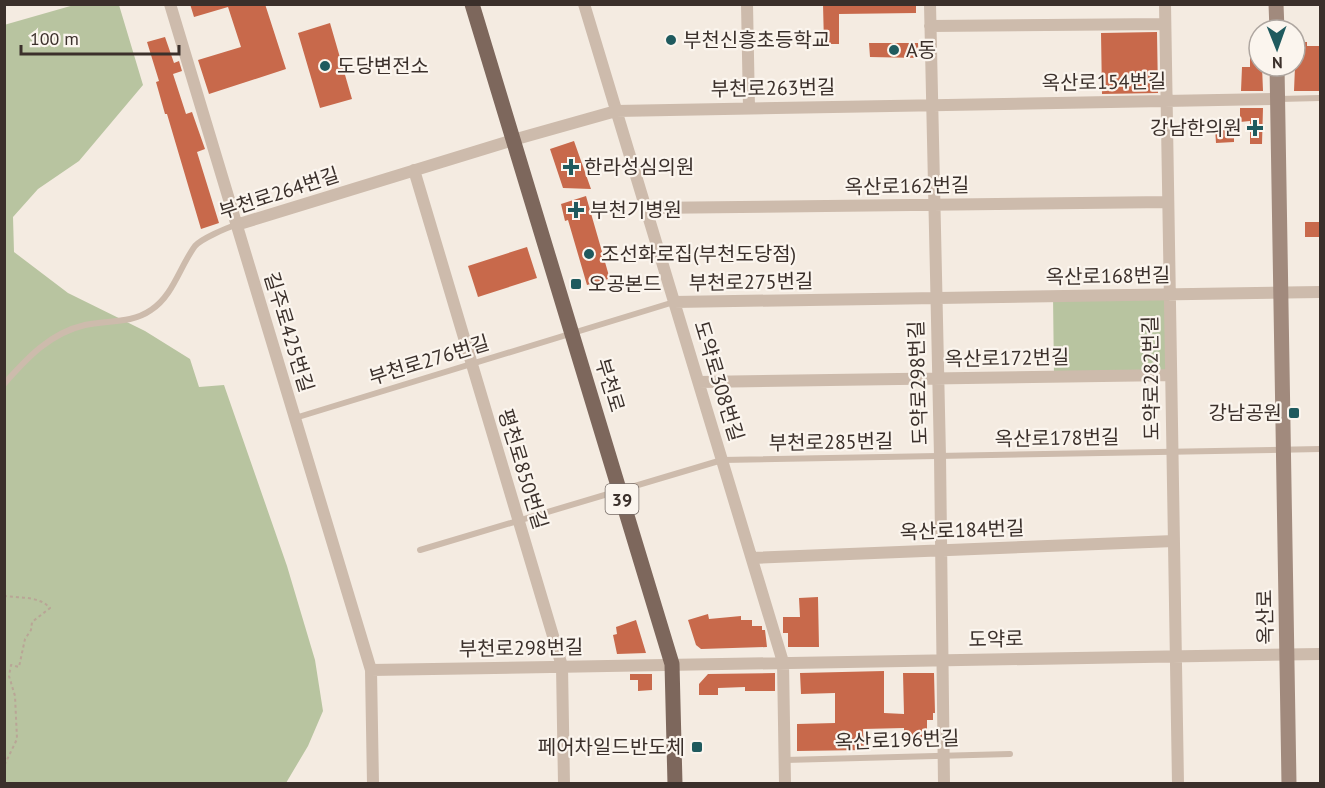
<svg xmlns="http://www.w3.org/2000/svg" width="1325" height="788" font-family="'PT Sans','Noto Sans KR',sans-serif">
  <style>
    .green { fill: #b8c4a0 }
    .building { fill: #c8694b }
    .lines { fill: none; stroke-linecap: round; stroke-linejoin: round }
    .path { stroke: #b9a596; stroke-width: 2; stroke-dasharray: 3 3; stroke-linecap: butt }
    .lane { stroke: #cdbbac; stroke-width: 6 }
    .street { stroke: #cdbbac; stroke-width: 12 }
    .secondary { stroke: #a18a7d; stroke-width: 15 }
    .primary { stroke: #7d675c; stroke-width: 15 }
    .poi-dot { fill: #1f5a5e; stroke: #fbf5ee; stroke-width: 2 }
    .labels { text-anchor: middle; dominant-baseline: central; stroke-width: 4.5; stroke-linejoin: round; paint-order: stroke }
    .shield { fill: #fbf5ee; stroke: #756b66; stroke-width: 1.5 }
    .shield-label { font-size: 18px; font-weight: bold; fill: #3b302b }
    .poi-label { font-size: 20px; fill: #3b302b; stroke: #fbf5ee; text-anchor: start }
    .street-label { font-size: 20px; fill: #3b302b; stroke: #fbf5ee }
  </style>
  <rect width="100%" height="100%" fill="#f4ebe1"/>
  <path class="green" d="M74 5H119L143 85 79 161 38 189 13 217 14 252 68 293 145 331 190 359 199 387 224 385 287 566 315 660 323 711 308 746 286 783H5L4 25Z
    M1169 295 1171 375 1054 376 1053 296Z"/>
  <path class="building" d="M190 4H265L286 69 209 94 198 60 241 47 228 7 194 17Z
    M823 4H916V13L839 14V44H824Z
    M330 23 352 99 320 108 298 33Z
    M1157 32 1158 93 1102 94 1101 33Z
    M165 37 174 63 179 61 182 71 173 74 186 114 192 112 205 149 197 152 219 223 201 229 167 114H165L156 82 159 81 147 42Z
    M1296 42H1307V46H1320V91H1294Z
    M869 43H918L919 58 870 57Z
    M1250 58H1259V66H1262L1263 91H1241L1242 67H1250Z
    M1240 108H1263L1262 144H1250V121L1240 122Z
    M1234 127V142L1216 143 1215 128Z
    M574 141 591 189 563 188 550 149Z
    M586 196 609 276H607L608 279 587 285 568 220 565 221 561 204Z
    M1305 222H1320V237H1305Z
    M527 247 537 278 478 297 468 266Z
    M818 597 819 647H788V633H783V617H800L799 598Z
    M708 614 709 619 741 616V620H752V626H762V630H765L767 647 701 649 696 645 688 620Z
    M636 620 646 653 617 654 613 635 617 634 616 627Z
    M884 671V713L904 714 903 673H934L935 713H933V720H927V741H904V728L863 729 864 750 797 751V724L835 723V693L801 694 800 673Z
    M775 673V691H745V687L718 688V695H699V684L708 674Z
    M630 674H652V690L638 691V680H630Z"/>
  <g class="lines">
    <path class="path" d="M4 596C20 598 39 596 50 608L32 622 31 630 25 639 19 667 11 665 9 676 15 696 17 739 4 766
      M4 781 5 784"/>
    <path class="lane" d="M1279 99 1320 98
      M4 384C27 358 50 333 85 325 107 320 131 324 151 310 173 296 180 266 195 246 201 239 226 228 236 225
      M295 418 674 302
      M420 550 722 460 1320 449
      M785 760 1010 754"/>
    <path class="street" d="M170 4 371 670 373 784
      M584 4 783 662 785 784
      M747 4 749 108
      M930 4 940 456 944 784
      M1165 4 1178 784
      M930 26 1165 24
      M414 170 562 666 564 784
      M646 208 1168 202
      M236 225 513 140 616 111 1278 99
      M674 302 1320 292
      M699 382 1171 375
      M752 558 1174 541
      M371 670 1320 654"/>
    <path class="secondary" d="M1276 4 1277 30
      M1277 66 1289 784"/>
    <path class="primary" d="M472 4 672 664 675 784"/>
  </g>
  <g class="poi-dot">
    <circle cx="671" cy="40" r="6"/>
    <circle cx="894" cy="50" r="6"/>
    <circle cx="325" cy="66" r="6"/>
    <path d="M1252 119h6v6h6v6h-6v6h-6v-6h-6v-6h6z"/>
    <path d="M568 158h6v6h6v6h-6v6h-6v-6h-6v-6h6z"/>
    <path d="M573 201h6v6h6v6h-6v6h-6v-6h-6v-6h6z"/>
    <circle cx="589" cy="254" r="6"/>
    <rect x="570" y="278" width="12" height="12" rx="3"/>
    <rect x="1288" y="407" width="12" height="12" rx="3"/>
    <rect x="691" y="741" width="12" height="12" rx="3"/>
  </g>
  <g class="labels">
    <rect class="shield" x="605.5" y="484" width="33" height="30" rx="4.5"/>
    <g class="shield-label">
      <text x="622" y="499">39</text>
    </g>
    <g class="poi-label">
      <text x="683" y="40">부천신흥초등학교</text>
      <text x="906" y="50">A동</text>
      <text x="337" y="66">도당변전소</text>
      <text x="1242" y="128" text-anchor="end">강남한의원</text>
      <text x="584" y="167">한라성심의원</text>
      <text x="590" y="210">부천기병원</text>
      <text x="601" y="254">조선화로집(부천도당점)</text>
      <text x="588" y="284">오공본드</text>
      <text x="1282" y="413" text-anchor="end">강남공원</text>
      <text x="685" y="747" text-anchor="end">페어차일드반도체</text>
    </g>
    <g class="street-label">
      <text transform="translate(1104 82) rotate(-1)">옥산로154번길</text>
      <text transform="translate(773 88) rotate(-1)">부천로263번길</text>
      <text transform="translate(907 186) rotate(-1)">옥산로162번길</text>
      <text transform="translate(279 193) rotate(-18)">부천로264번길</text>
      <text transform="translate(1108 276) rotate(-1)">옥산로168번길</text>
      <text transform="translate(751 282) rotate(-1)">부천로275번길</text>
      <text transform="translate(289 332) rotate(73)">길주로425번길</text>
      <text transform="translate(1007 358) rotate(-1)">옥산로172번길</text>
      <text transform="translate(429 360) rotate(-17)">부천로276번길</text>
      <text transform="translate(1151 378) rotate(-91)">도약로282번길</text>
      <text transform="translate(719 381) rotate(73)">도약로308번길</text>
      <text transform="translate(918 383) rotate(-92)">도약로298번길</text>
      <text transform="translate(610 385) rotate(73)">부천로</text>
      <text transform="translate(1057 438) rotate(-1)">옥산로178번길</text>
      <text transform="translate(831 442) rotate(-1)">부천로285번길</text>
      <text transform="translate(523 469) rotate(73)">평천로850번길</text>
      <text transform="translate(962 530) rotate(-2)">옥산로184번길</text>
      <text transform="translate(1265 617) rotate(-91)">옥산로</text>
      <text transform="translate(996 639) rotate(-1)">도약로</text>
      <text transform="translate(521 648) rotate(-1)">부천로298번길</text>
      <text transform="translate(897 740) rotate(-2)">옥산로196번길</text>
    </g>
  </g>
  <rect width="1325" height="788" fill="none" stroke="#3b302b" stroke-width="12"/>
  <g transform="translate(1277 48) rotate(179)"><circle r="28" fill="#fbf5ee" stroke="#aea6a0" stroke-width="1.5"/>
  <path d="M0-4.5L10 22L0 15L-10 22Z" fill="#1f5a5e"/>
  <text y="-9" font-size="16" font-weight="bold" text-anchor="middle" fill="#3b302b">N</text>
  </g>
  <path d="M21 45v9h158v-9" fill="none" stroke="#3b302b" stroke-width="3"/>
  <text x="30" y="45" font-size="18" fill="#3b302b" stroke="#fbf5ee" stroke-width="4.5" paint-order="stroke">100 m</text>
</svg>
